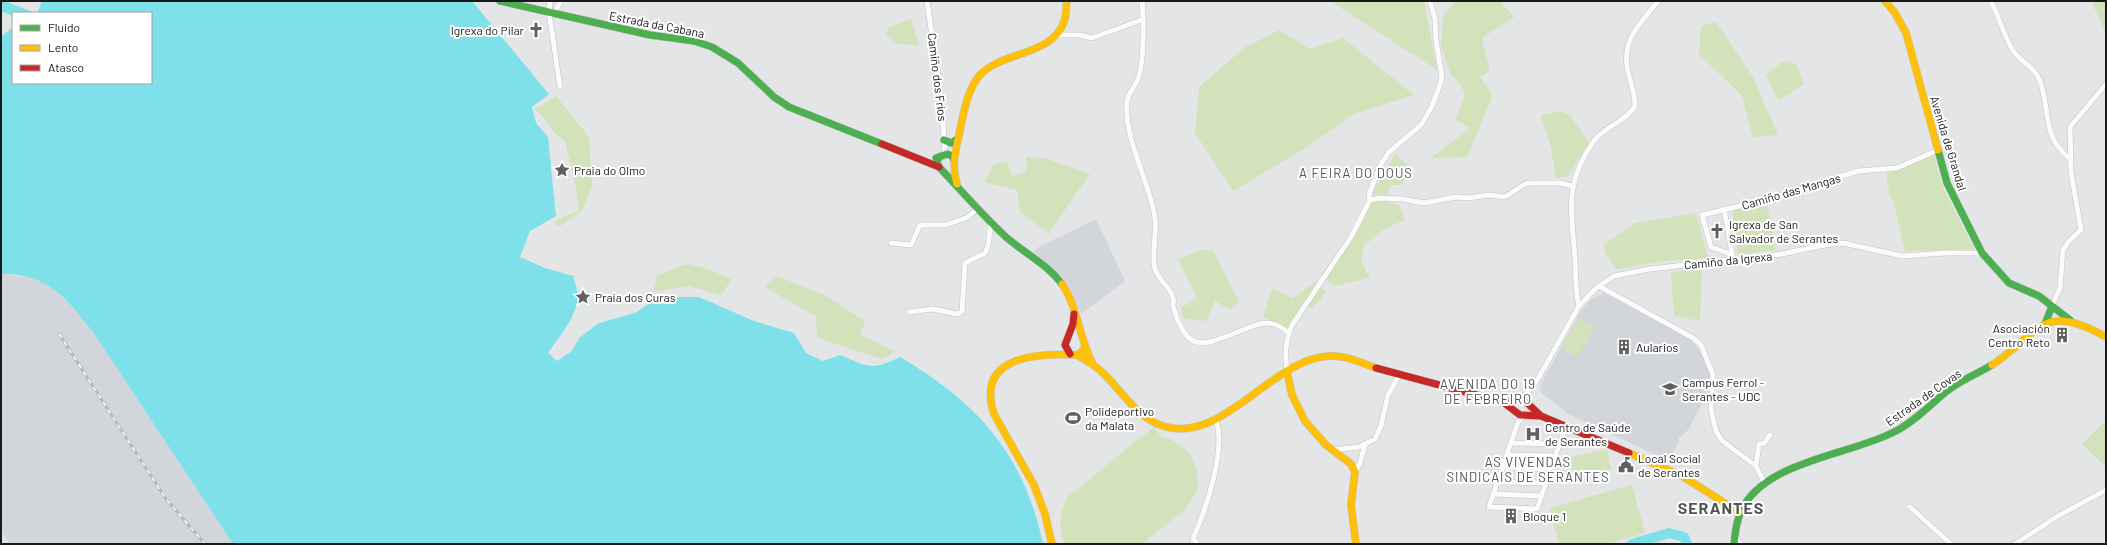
<svg xmlns="http://www.w3.org/2000/svg" width="2107" height="545" font-family="Barlow,sans-serif">
  <style>
    .built { fill: #d2d5da }
    .green { fill: #d2e3bb }
    .water { fill: #7ee1ea }
    .lines { fill: none; stroke-linecap: round; stroke-linejoin: round }
    .river { stroke: #7ee1ea; stroke-width: 10 }
    .street-casing { stroke: #c1c2c3; stroke-width: 6 }
    .fast-casing { stroke: #c1c2c3; stroke-width: 8 }
    .slow-casing { stroke: #c1c2c3; stroke-width: 8 }
    .jam-casing { stroke: #c1c2c3; stroke-width: 8 }
    .street { stroke: #fbfbfb; stroke-width: 5 }
    .fast { stroke: #4caf50; stroke-width: 7 }
    .slow { stroke: #ffc107; stroke-width: 7 }
    .jam { stroke: #c62828; stroke-width: 7 }
    .rail-casing { stroke: #b8b8b9; stroke-width: 3 }
    .rail { stroke: #fff; stroke-width: 1.5; stroke-dasharray: 4.5; stroke-linecap: butt }
    .labels { text-anchor: middle; dominant-baseline: central; stroke-width: 4; stroke-linejoin: round; paint-order: stroke }
    .street-label { font-size: 12px; fill: #19191a; stroke: #fff }
    .poi-label { font-size: 12px; fill: #19191a; stroke: #fff; text-anchor: start }
    .neighbourhood-label { font-size: 13px; letter-spacing: 1px; fill: #515254; stroke: #fff }
    .district-label { font-size: 16px; font-weight: bold; letter-spacing: 1px; fill: #515254; stroke: #fff }
  </style>
  <rect width="100%" height="100%" fill="#e4e5e6"/>
  <path class="built" d="M1096 219 1125 281 1081 314 1069 286 1062 276 1034 252 1037 248Z
    M1 274 34 278 51 287 75 309 93 332 233 544H10L1 531Z
    M1604 293 1691 339 1706 359 1711 373 1710 395 1703 401 1688 430 1678 439 1679 443 1667 460 1570 415 1541 393 1540 386 1581 311 1590 300Z"/>
  <path class="green" d="M1330 1H1424L1437 70Z
    M1456 1H1500L1514 17 1482 38 1490 71 1480 77 1493 95 1467 157 1431 158 1470 128 1456 120 1465 93 1458 82 1450 73 1441 45 1443 16Z
    M2091 1H2106V33Z
    M911 19 919 46 896 43 885 33 890 27Z
    M1716 22 1753 77 1778 135 1753 137 1742 96 1699 54 1701 26Z
    M1279 30 1310 49 1343 38 1414 95 1354 114 1304 149 1233 191 1195 133 1199 87 1244 48Z
    M1783 61 1797 64 1804 84 1778 101 1766 75Z
    M556 96 589 137 592 186 583 210 562 225 556 227V220L579 210 576 188 565 141C550 132 547 116 534 110Z
    M1562 111 1565 114 1570 115 1589 143 1567 177 1556 178 1551 148 1541 115Z
    M1395 154 1406 163 1405 179 1401 185H1390L1386 195 1372 194Z
    M1934 155 1943 188 1974 249 1905 251 1893 200 1890 197 1886 174Z
    M1026 157 1044 158 1090 174 1049 233 1020 212 1017 190 984 182 993 165 1007 161 1012 176 1027 171Z
    M1368 197 1399 205 1405 220 1382 230 1364 246 1361 261 1370 278 1334 286 1321 275 1353 229Z
    M1767 204 1776 250 1738 255 1732 211Z
    M1696 213 1708 258 1663 261 1617 269 1607 257 1603 245 1635 223Z
    M1203 249 1213 251 1239 302 1230 310 1215 301 1206 321 1183 318 1180 305H1187L1197 297 1178 259Z
    M689 264 708 269 732 279 721 295 688 286 653 292 657 276 677 267Z
    M1702 269 1700 321 1674 316 1671 272Z
    M777 276 823 294 865 321 860 335 896 351 882 359 817 338 816 317 765 287Z
    M1317 281 1326 293 1312 308 1303 305 1287 328 1263 317 1272 289 1293 298Z
    M1579 319 1594 328 1577 357 1562 348Z
    M2103 423 2106 425V467L2082 444Z
    M1154 427 1162 438 1170 439 1184 448 1190 455 1196 468 1198 484 1196 492 1186 509 1142 544H1065C1058 527 1059 514 1067 497Z
    M1607 449 1611 470 1574 477 1570 457Z
    M1632 485 1645 533 1606 544H1559L1549 508Z"/>
  <path class="water" d="M1 1H5L35 13H13V16L1 11Z
    M42 1H472L549 94 532 107 536 123 548 137 556 216 530 231 520 257 545 268 573 276C575 282 577 288 578 294 579 314 558 338 548 353L557 361 572 351 579 338 599 323 635 313 659 297H699L754 321 794 333 806 353 823 361 840 355C869 367 871 371 900 357 978 403 1024 454 1043 544H233L93 332C66 298 49 274 1 274V37L13 27V83H151V13H37Z"/>
  <g class="lines">
    <path class="river" d="M1632 544 1669 533 1684 537 1687 544"/>
    <defs>
      <path id="street" d="M550 1 549 12 560 87
        M927 1 942 105 945 154
        M1142 1C1144 20 1144 58 1139 76 1137 85 1128 92 1127 101 1124 141 1149 179 1155 218 1157 234 1151 255 1155 269 1158 280 1170 287 1173 297 1174 300 1173 303 1173 306 1176 316 1183 335 1192 340 1210 351 1247 323 1267 323 1276 323 1282 328 1289 333
        M1991 1C1999 17 2004 37 2014 52 2022 63 2035 67 2040 81 2051 112 2041 135 2070 159
        M554 13 561 1
        M1058 35H1079L1092 38 1144 19
        M1370 200 1380 198 1402 199 1424 203 1456 197 1468 198 1488 195 1505 197 1525 184 1530 183H1560L1572 186
        M1724 209 1733 258
        M891 243 911 245 920 225H946L968 217 977 209
        M1734 259 1728 253 1711 247 1702 215 1773 198 1858 171 1897 168 1938 150
        M1599 286 1693 338 1701 345 1713 375 1711 410 1716 431 1721 440 1756 466 1765 484
        M1579 306C1575 292 1576 274 1575 260 1572 212 1563 184 1594 141 1605 126 1625 122 1635 106 1635 91 1629 80 1627 66 1623 37 1642 22 1658 1
        M2052 306 2060 288 2063 250 2069 241 2081 230 2071 172 2070 127 2106 84
        M909 312 933 309 957 314 962 312 965 263 985 253 988 246 991 222
        M1287 372C1285 354 1285 342 1292 325L1351 237 1370 200 1369 194 1381 164 1389 152 1421 125 1431 108 1439 88 1442 77 1436 40 1435 19 1430 1
        M1521 400 1535 384 1579 306 1596 288 1614 276 1650 269 1782 254 1825 245 1843 243 1902 256 1945 253H1982
        M1525 415 1518 422 1489 507 1537 509 1566 425
        M1511 443 1560 444
        M1332 450 1359 447 1375 439 1381 426 1388 395 1400 374
        M1507 455 1555 456
        M1756 466 1759 444 1764 443 1770 435
        M1503 467 1551 469
        M1355 472 1360 463 1365 445
        M1498 482 1546 483
        M1493 494 1541 496
        M1910 507 1951 544
        M1735 536 1740 544
        M1197 543 1193 539C1205 511 1228 447 1215 418
        M2015 544 2058 516 2106 490"/>
      <path id="fast" d="M500 1 650 35 694 41 712 47 738 63 774 97 789 107 882 144
        M944 140 951 143 956 140
        M1938 150 1947 183 1982 253 2009 283 2039 296 2070 320
        M939 157 937 162 939 167C961 190 982 215 1006 237 1024 253 1047 264 1062 284
        M936 158 947 154 952 156 954 160
        M2045 324 2052 306
        M1734 544C1735 533 1736 522 1741 511 1764 461 1850 455 1894 432 1914 422 1930 405 1947 391 1961 380 1977 374 1992 365"/>
      <path id="slow" d="M1885 1 1895 13 1906 33 1938 150
        M957 184C951 166 956 149 960 130 964 112 967 91 979 76 1002 50 1054 57 1065 19 1066 13 1066 7 1067 1
        M1062 284C1078 308 1079 337 1092 362
        M1077 355C1086 360 1095 365 1102 372 1121 390 1137 418 1163 426 1223 445 1271 359 1329 356 1346 355 1361 363 1376 368
        M1992 365C2039 334 2042 300 2106 337
        M1287 372 1292 395 1305 421 1326 445 1351 464 1355 472 1351 505 1356 544
        M1629 453 1682 476 1739 512
        M1052 544 1045 514 1034 485 994 414C975 356 1037 353 1077 355L1082 352 1085 346"/>
      <path id="jam" d="M882 144 939 167
        M1070 354 1065 345 1073 324 1074 314
        M1376 368 1499 401 1508 402 1524 400 1541 416
        M1503 402 1520 415 1541 416 1629 453"/>
    </defs>
    <use href="#street" class="street-casing"/>
    <use href="#fast" class="fast-casing"/>
    <use href="#slow" class="slow-casing"/>
    <use href="#jam" class="jam-casing"/>
    <use href="#street" class="street"/>
    <use href="#fast" class="fast"/>
    <use href="#slow" class="slow"/>
    <use href="#jam" class="jam"/>
    <defs>
      <path id="rail" d="M59 334 166 499 205 544"/>
    </defs>
    <use href="#rail" class="rail-casing"/>
    <use href="#rail" class="rail"/>
  </g>
  <defs>
    <symbol id="church-bare" viewBox="-9 -9 18 18"><path d="M-1.2-6h2.4v3.5h3.3v2.4h-3.3V6h-2.4V-.1h-3.3v-2.4h3.3Z" fill="#606061" stroke="#fff" stroke-width="2.5" paint-order="stroke"/></symbol>
    <symbol id="sight-bare" viewBox="-9 -9 18 18"><path d="M0-6L1.8-2.2L6-1.7L2.9 1.2L3.7 5.4L0 3.3L-3.7 5.4L-2.9 1.2L-6-1.7L-1.8-2.2Z" fill="#606061" stroke="#fff" stroke-width="2.5" paint-order="stroke"/></symbol>
    <symbol id="building-bare" viewBox="-9 -9 18 18"><path d="M-4-6H4V6H1V3H-1V6H-4ZM-2.5-4.3h1.7v1.8h-1.7ZM.8-4.3h1.7v1.8H.8ZM-2.5-1h1.7V.8h-1.7ZM.8-1h1.7V.8H.8Z" fill="#606061" stroke="#fff" stroke-width="2.5" paint-order="stroke"/></symbol>
    <symbol id="university-bare" viewBox="-9 -9 18 18"><path d="M0-5L7-2L0 1L-7-2ZM-4 1L0 2.5L4 1V4Q0 6-4 4Z" fill="#606061" stroke="#fff" stroke-width="2.5" paint-order="stroke"/></symbol>
    <symbol id="stadium-bare" viewBox="-9 -9 18 18"><path d="M0-5a6.5 5 0 1 0 0 10a6.5 5 0 1 0 0-10ZM-3.5-1.8h7v3.6h-7Z" fill="#606061" stroke="#fff" stroke-width="2.5" paint-order="stroke"/></symbol>
    <symbol id="hospital-bare" viewBox="-9 -9 18 18"><path d="M-5-5h3v3.5h4V-5h3V5h-3V1.5h-4V5h-3Z" fill="#606061" stroke="#fff" stroke-width="2.5" paint-order="stroke"/></symbol>
    <symbol id="civic-bare" viewBox="-9 -9 18 18"><path d="M-.6-6.5H3V-4.5H.6V-3L4-1V1h2V6H-6V1h2V-1L-.6-3ZM-1.2 2.5V6h2.4V2.5Z" fill="#606061" stroke="#fff" stroke-width="2.5" paint-order="stroke"/></symbol>
  </defs>
  <g fill-rule="evenodd">
    <use href="#church-bare" x="525" y="19" width="22" height="22"/>
    <use href="#sight-bare" x="551" y="159" width="22" height="22"/>
    <use href="#church-bare" x="1706" y="220" width="22" height="22"/>
    <use href="#sight-bare" x="572" y="286" width="22" height="22"/>
    <use href="#building-bare" x="2051" y="324" width="22" height="22"/>
    <use href="#building-bare" x="1613" y="336" width="22" height="22"/>
    <use href="#university-bare" x="1659" y="378" width="22" height="22"/>
    <use href="#stadium-bare" x="1062" y="407" width="22" height="22"/>
    <use href="#hospital-bare" x="1522" y="423" width="22" height="22"/>
    <use href="#civic-bare" x="1615" y="454" width="22" height="22"/>
    <use href="#building-bare" x="1500" y="505" width="22" height="22"/>
  </g>
  <g class="labels">
    <g class="street-label">
      <text transform="translate(657 24) rotate(11)">Estrada da Cabana</text>
      <text transform="translate(938 77) rotate(83)">Camiño dos Fríos</text>
      <text transform="translate(1949 143) rotate(73)">Avenida de Grandal</text>
      <text transform="translate(1791 191) rotate(-16)">Camiño das Mangas</text>
      <text transform="translate(1728 260) rotate(-6)">Camiño da Igrexa</text>
      <text transform="translate(1923 397) rotate(-35)">Estrada de Covas</text>
    </g>
    <g class="poi-label">
      <text x="524" y="30" text-anchor="end">Igrexa do Pilar</text>
      <text x="574" y="170">Praia do Olmo</text>
      <text x="1729" y="224">Igrexa de San<tspan x="1729" dy="14">Salvador de Serantes</tspan></text>
      <text x="595" y="297">Praia dos Curas</text>
      <text x="2050" y="328" text-anchor="end">Asociación<tspan x="2050" dy="14">Centro Reto</tspan></text>
      <text x="1636" y="347">Aularios</text>
      <text x="1682" y="382">Campus Ferrol -<tspan x="1682" dy="14">Serantes - UDC</tspan></text>
      <text x="1085" y="411">Polideportivo<tspan x="1085" dy="14">da Malata</tspan></text>
      <text x="1545" y="427">Centro de Saúde<tspan x="1545" dy="14">de Serantes</tspan></text>
      <text x="1638" y="458">Local Social<tspan x="1638" dy="14">de Serantes</tspan></text>
      <text x="1523" y="516">Bloque 1</text>
    </g>
    <g class="neighbourhood-label">
      <text x="1356" y="173">A FEIRA DO DOUS</text>
      <text x="1488" y="384">AVENIDA DO 19<tspan x="1488" dy="15">DE FEBREIRO</tspan></text>
      <text x="1528" y="462">AS VIVENDAS<tspan x="1528" dy="15">SINDICAIS DE SERANTES</tspan></text>
    </g>
    <g class="district-label">
      <text x="1721" y="507">SERANTES</text>
    </g>
  </g>
  <rect width="2107" height="545" fill="none" stroke="#19191a" stroke-width="4"/>
  <rect x="12" y="12" width="140" height="72" fill="#ffffff" stroke="#a3a3a3"/>
  <rect x="20" y="25" width="20" height="6" fill="#4caf50" stroke="#a3a3a3"/>
  <text x="48" y="32" font-size="12" fill="#19191a">Fluido</text>
  <rect x="20" y="45" width="20" height="6" fill="#ffc107" stroke="#a3a3a3"/>
  <text x="48" y="52" font-size="12" fill="#19191a">Lento</text>
  <rect x="20" y="65" width="20" height="6" fill="#c62828" stroke="#a3a3a3"/>
  <text x="48" y="72" font-size="12" fill="#19191a">Atasco</text>
</svg>
